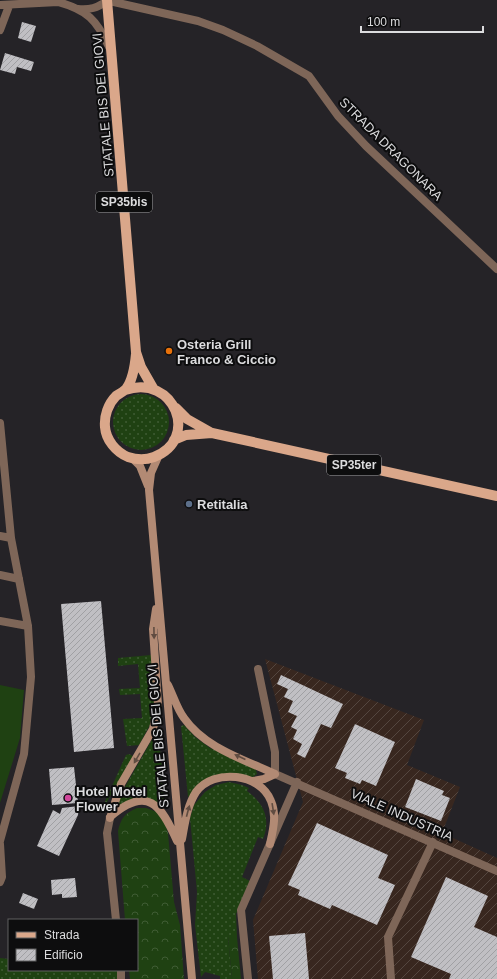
<svg xmlns="http://www.w3.org/2000/svg" width="497" height="979" font-family="Helvetica,sans-serif">
  <style>
    .industrial { fill: url(#industrial-furrows) }
    .grass { fill: url(#grass-dots) }
    .forest { fill: url(#forest-crowns) }
    .park { fill: #1f4112 }
    .building { fill: url(#building-hatch) }
    .lines { fill: none; stroke-linecap: round; stroke-linejoin: round }
    .street { stroke: #7e6658; stroke-width: 8 }
    .secondary { stroke: #b28a74; stroke-width: 8 }
    .primary { stroke: #daa78a; stroke-width: 10 }
    .oneway { fill: #604c41 }
    .food-dot { fill: #e8710a; stroke: #0d0d0e; stroke-width: 1.5 }
    .service-dot { fill: #5c6f8a; stroke: #0d0d0e; stroke-width: 1.5 }
    .hotel-dot { fill: #d1479c; stroke: #0d0d0e; stroke-width: 1.5 }
    .labels { text-anchor: middle; dominant-baseline: central; stroke-width: 4; stroke-linejoin: round; paint-order: stroke }
    .shield { fill: #0d0d0e; stroke: #9e9ea0; stroke-width: 1 }
    .shield-label { font-size: 12px; font-weight: bold; fill: #dcdcde }
    .street-label { font-size: 13px; fill: #dcdcde; stroke: #0d0d0e }
    .poi-label { font-size: 13px; font-weight: bold; fill: #dcdcde; stroke: #0d0d0e; text-anchor: start }
  </style>
  <defs>
    <pattern id="industrial-furrows" width="10" height="10" patternUnits="userSpaceOnUse"><rect width="10" height="10" fill="#38271f"/><path d="M-1 1l2-2M0 10L10 0M9 11l2-2" fill="none" stroke="#54463f"/></pattern>
    <pattern id="grass-dots" width="8" height="8" patternUnits="userSpaceOnUse"><rect width="8" height="8" fill="#1f4112"/><path d="M2 2h.1M6 6h.1" fill="none" stroke="#3f5c34" stroke-width="1.8" stroke-linecap="round"/></pattern>
    <pattern id="forest-crowns" width="20" height="18" patternUnits="userSpaceOnUse"><rect width="20" height="18" fill="#1f4112"/><path d="M2 6a3 3 0 1 1 6 0M12 15a3 3 0 1 1 6 0" fill="none" stroke="#3f5c34"/></pattern>
    <pattern id="building-hatch" width="6" height="6" patternUnits="userSpaceOnUse"><rect width="6" height="6" fill="#c0bfc3"/><path d="M-1 1l2-2M0 6l6-6M5 7l2-2" fill="none" stroke="#a0a0a3"/></pattern>
  </defs>
  <rect width="100%" height="100%" fill="#252327"/>
  <path class="industrial" d="M265 659 424 720 407 765 460 787 442 833 497 858V979H258L253 920 303 802Z"/>
  <path class="grass" d="M113 422a28 28 0 1 1 56 0a28 28 0 1 1-56 0Z
    M151 655 156 694 152 721 139 745 127 746 123 719 142 718 140 694 120 695 119 689 140 688 138 664 118 666V658Z
    M184 725 195 737 210 748 255 767 257 774 253 777 227 775 188 797 181 726Z
    M158 729 166 807 151 799 116 809 121 794Z
    M129 754 133 756 104 807 103 806 126 755Z
    M229 782 242 785 249 788 247 791C264 803 271 819 263 839L258 837 242 877 250 881 236 914 237 937H228L232 979H220V976L205 972 201 977 195 925 197 892 190 818 194 805 205 792 216 785Z
    M0 958 9 959V970H117L118 979H0Z"/>
  <path class="forest" d="M137 808H146L157 812 164 820 168 833 174 902 180 925 184 979H130L129 970H137V920H125L118 831C121 818 125 813 137 808Z
    M228 936 237 937 241 979H232Z"/>
  <path class="park" d="M0 685 24 690 20 738 0 803Z"/>
  <path class="building" d="M22 22 36 26 31 42 18 38Z
    M5 53 34 62 31 71 17 67 15 74 0 70Z
    M101 601 114 748 74 752 61 604Z
    M281 675 343 704 331 728 321 724 305 758 297 754 302 744 293 739 297 730 291 727 297 716 288 712 293 701 284 697 288 689 277 684Z
    M355 724 395 742 376 786 362 780 360 784 345 778 347 773 335 768Z
    M74 767 78 803 52 805 49 769Z
    M416 779 444 791 442 795 450 798 441 821 405 807Z
    M79 806 78 815 59 856 37 846 53 810 60 814 62 808Z
    M317 823 388 855 378 878 395 885 377 925 332 905 330 909 298 895 300 890 288 885Z
    M446 877 488 896 474 927 497 937V979H449L451 974 411 957Z
    M75 878 77 897 62 898V894L52 895 51 880Z
    M23 893 38 899 34 909 19 903Z
    M305 933 309 979H273L269 936Z"/>
  <g class="lines">
    <path class="street" d="M105 0 198 21 223 30 257 46 309 76 338 116 366 146 497 269
      M0 5 58 2C87 10 97 20 109 47
      M78 9C90 10 97 8 107 1
      M0 30 9 6
      M0 423 11 538 28 626 31 677 24 754 0 841
      M0 536 11 538
      M0 575 19 579
      M0 621 28 626
      M258 669 275 752V774L497 871
      M110 818 107 833 116 920
      M0 844 2 877 0 882
      M121 970V979
      M248 979 241 910 297 782
      M391 979 388 937 433 842"/>
    <path class="secondary" d="M159 455 151 473 149 490 192 979
      M133 459 140 466 148 486
      M168 685C173 695 177 709 184 718 205 748 243 759 275 774
      M253 781 264 779 275 774
      M110 817C147 785 161 804 177 841
      M110 818 121 784 153 729 158 705 153 629 156 609
      M182 839C185 823 187 806 196 792 214 768 260 773 271 801 277 815 273 830 270 844"/>
    <path class="primary" d="M107 0 136 352 141 367 153 388
      M125 390C175 373 200 440 154 457 146 460 137 460 128 457 116 452 106 440 105 427 104 416 108 404 116 396 119 394 123 392 126 389 133 380 135 365 136 354
      M176 408 187 419 210 432
      M174 440 186 435 212 433 497 496"/>
  </g>
  <defs><path id="oneway-solid" d="M-6-.8H1V-3.2L6.5 0L1 3.2V.8H-6Z"/></defs>
  <g class="oneway">
    <use href="#oneway-solid" transform="translate(154 633) rotate(89)"/>
    <use href="#oneway-solid" transform="translate(240 757) rotate(-155)"/>
    <use href="#oneway-solid" transform="translate(137 758) rotate(120)"/>
    <use href="#oneway-solid" transform="translate(273 809) rotate(81)"/>
    <use href="#oneway-solid" transform="translate(188 811) rotate(-75)"/>
  </g>
  <circle class="food-dot" cx="169" cy="351" r="4"/>
  <circle class="service-dot" cx="189" cy="504" r="4"/>
  <circle class="hotel-dot" cx="68" cy="798" r="4"/>
  <g class="labels">
    <g class="shield">
      <rect x="96" y="192" width="56" height="20" rx="3"/>
      <rect x="327" y="455" width="54" height="20" rx="3"/>
    </g>
    <g class="shield-label">
      <text x="124" y="202">SP35bis</text>
      <text x="354" y="465">SP35ter</text>
    </g>
    <g class="street-label">
      <text transform="translate(103 105) rotate(-95)">STATALE BIS DEI GIOVI</text>
      <text transform="translate(391 149) rotate(45)">STRADA DRAGONARA</text>
      <text transform="translate(158 736) rotate(-95)">STATALE BIS DEI GIOVI</text>
      <text transform="translate(402 815) rotate(24)">VIALE INDUSTRIA</text>
    </g>
    <g class="poi-label">
      <text x="177" y="344">Osteria Grill<tspan x="177" dy="15">Franco &amp; Ciccio</tspan></text>
      <text x="197" y="504">Retitalia</text>
      <text x="76" y="791">Hotel Motel<tspan x="76" dy="15">Flower</tspan></text>
    </g>
  </g>
  <rect x="8" y="919" width="130" height="52" fill="#0d0d0e" stroke="#606061"/>
  <rect x="16" y="932" width="20" height="6" fill="#daa78a" stroke="#606061"/>
  <text x="44" y="939" font-size="12" fill="#dcdcde">Strada</text>
  <rect x="16" y="949" width="20" height="12" fill="url(#building-hatch)" stroke="#606061"/>
  <text x="44" y="959" font-size="12" fill="#dcdcde">Edificio</text>
  <path d="M361 26v6h122v-6" fill="none" stroke="#dcdcde" stroke-width="2"/>
  <text x="367" y="26" font-size="12" fill="#dcdcde" stroke="#0d0d0e" stroke-width="3" paint-order="stroke">100 m</text>
</svg>
